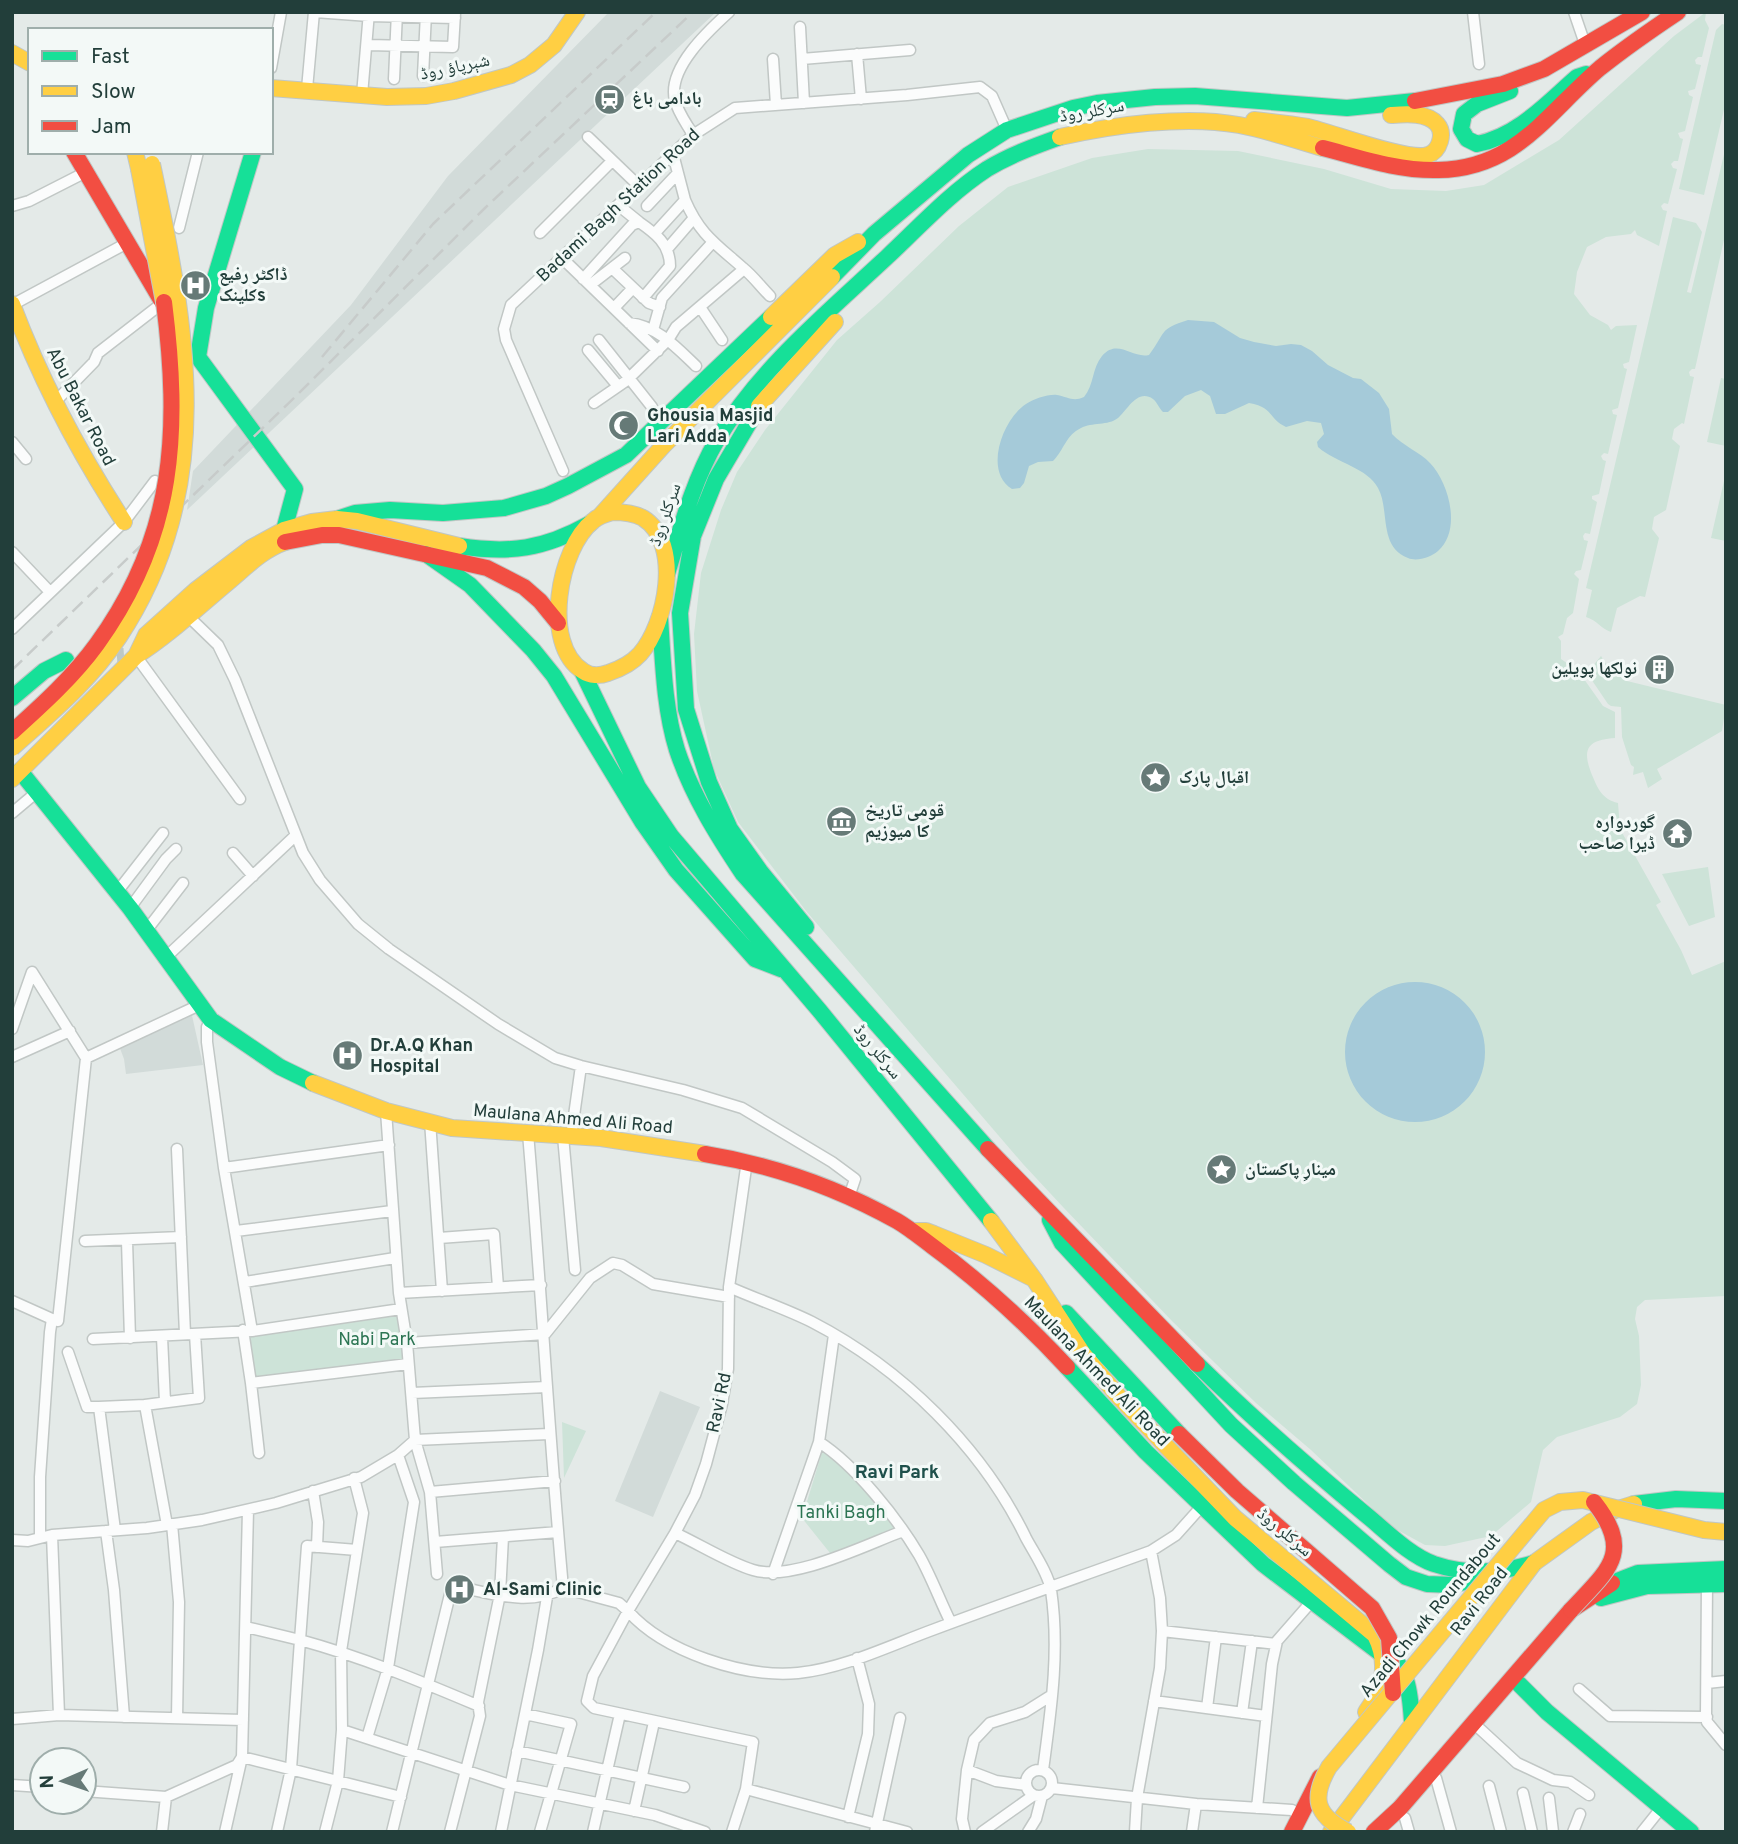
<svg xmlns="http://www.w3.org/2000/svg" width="1738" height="1844" font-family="Overpass,'Noto Naskh Arabic',sans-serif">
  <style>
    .built { fill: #d2dbd9 }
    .green { fill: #cde3d8 }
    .water { fill: #a5cad9 }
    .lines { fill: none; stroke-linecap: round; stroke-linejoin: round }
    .secondary-tunnel { stroke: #bdc8c5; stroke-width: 16; stroke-dasharray: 16 8; stroke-linecap: butt }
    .street-casing { stroke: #c1c7c5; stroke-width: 13 }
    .fast-casing { stroke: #c0c7c5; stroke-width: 18 }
    .slow-casing { stroke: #c0c7c5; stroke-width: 18 }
    .jam-casing { stroke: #c0c7c5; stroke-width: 18 }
    .street { stroke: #fbfcfc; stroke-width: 10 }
    .fast { stroke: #16e098; stroke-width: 16 }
    .slow { stroke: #ffcf43; stroke-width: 16 }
    .jam { stroke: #f24e42; stroke-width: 16 }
    .rail { stroke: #c7cbca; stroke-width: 2.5; stroke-dasharray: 14 7; stroke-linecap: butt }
    .slow-bridge-casing { stroke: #c0c7c5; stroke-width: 18; stroke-linecap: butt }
    .jam-bridge-casing { stroke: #c0c7c5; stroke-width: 18; stroke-linecap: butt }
    .slow-bridge { stroke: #ffcf43; stroke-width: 16 }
    .jam-bridge { stroke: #f24e42; stroke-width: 16 }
    .labels { text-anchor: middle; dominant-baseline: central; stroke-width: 6; stroke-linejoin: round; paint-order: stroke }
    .street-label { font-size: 18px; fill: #223e3a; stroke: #f3f9f7 }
    .poi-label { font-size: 18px; font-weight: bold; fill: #223e3a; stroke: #f3f9f7; text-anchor: start }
    .park-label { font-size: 18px; fill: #2c7553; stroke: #f3f9f7 }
    .neighbourhood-label { font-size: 19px; font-weight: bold; fill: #1e504b; stroke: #f3f9f7 }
  </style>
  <rect width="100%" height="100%" fill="#e4eae8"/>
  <path class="built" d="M609 12H716L187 510 193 471 351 305 448 176Z
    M191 1011 203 1065 126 1074 124 1059 118 1043Z
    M660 1391 700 1407 653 1517 615 1501Z"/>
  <path class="green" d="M1706 12 1705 20 1709 28 1702 57H1698L1695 60 1696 64 1701 65 1695 89 1688 91 1689 95 1693 97 1685 131 1678 133 1680 138 1683 139 1678 161H1674L1671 164 1673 168 1677 169 1668 204 1664 203 1661 206 1663 210 1667 211 1659 246 1637 235 1635 230 1631 234 1606 237 1587 247 1577 272 1574 294 1590 315 1608 325 1611 330 1616 326 1637 325 1629 362 1623 364 1624 368 1627 369 1618 408 1612 410 1613 414 1617 415 1608 454 1604 453 1601 456 1603 460 1606 461 1599 494 1592 496V499L1597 502 1590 534 1585 533 1583 536 1584 540 1588 541 1581 570 1576 571 1574 574 1579 579 1573 613 1567 618 1563 634 1558 637 1561 641V659L1574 668V673L1579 672 1603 706 1615 712V738C1586 740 1582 750 1592 775 1598 789 1602 799 1618 803L1620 829 1661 902 1656 905 1681 950 1692 975 1726 961V1296L1645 1300 1637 1307 1635 1319 1639 1336 1641 1385 1637 1404 1620 1417 1557 1437 1543 1450 1531 1502 1491 1536 1445 1546 1425 1545 1392 1527 1311 1450 1256 1403 1172 1321 1063 1207 1023 1164 806 911 738 822 714 769 697 691 694 634 701 573 721 510 737 472 765 430 837 340 880 302 959 226 1008 187 1092 158 1148 149 1238 151 1324 169 1391 189 1446 191 1484 185 1559 140 1674 36Z
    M1722 24 1726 25V101L1704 195 1679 189 1716 30Z
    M1726 146V231L1695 369H1692L1689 372 1690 376 1694 377 1684 424 1682 423 1674 429 1672 439 1680 446 1666 510 1654 517 1652 529 1659 538 1645 597 1640 596 1617 608 1611 632C1601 629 1597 620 1586 617L1592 590 1586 588 1673 217 1696 223 1702 232 1687 292 1691 293Z
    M1721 378 1726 379V446L1707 442Z
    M1726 472V541L1711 538Z
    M1601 656 1608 667 1627 681 1726 705 1722 731 1657 769 1662 779 1648 788 1643 772 1633 775 1634 767 1631 765 1622 737 1621 707 1611 706 1608 704 1587 673Z
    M1708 867 1715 917 1689 926 1662 874Z
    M400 1313 405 1360 255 1380 250 1336Z
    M562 1422 586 1431 564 1478Z
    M823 1449 838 1458 898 1529 830 1553 802 1518Z"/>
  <path class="water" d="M1188 320 1214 322 1240 338 1254 342 1276 346 1291 344 1301 345 1312 351 1328 365 1353 378 1361 379 1379 393 1389 409 1392 434C1403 446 1420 452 1430 463 1449 483 1462 530 1438 551 1431 557 1417 562 1408 558 1378 547 1390 509 1378 488 1368 468 1336 463 1318 447L1317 442 1324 434 1321 423 1307 421 1286 427C1268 419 1274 407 1249 403L1225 414H1216L1210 396 1201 390 1185 396 1168 412H1163C1159 408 1157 402 1153 399 1137 388 1127 411 1118 418 1108 426 1092 422 1081 428 1066 435 1064 450 1053 461L1038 462 1029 466 1024 483 1020 488 1012 489C983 471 1003 419 1026 404 1034 399 1048 394 1057 395 1068 397 1073 402 1084 397 1094 385 1092 368 1102 356 1118 338 1132 359 1149 355 1166 333 1158 329 1188 320Z
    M1345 1052a70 70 0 1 1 140 0a70 70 0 1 1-140 0Z"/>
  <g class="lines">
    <path class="secondary-tunnel" d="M93 658 124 656"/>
    <defs>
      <path id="street" d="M315 12 369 16 455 18
        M1473 12 1479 64
        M1574 12 1586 47
        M800 27 804 103
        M368 45 453 47 455 13
        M857 54 861 99
        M773 59 776 105
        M802 59 910 50
        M271 68 281 12
        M423 76 426 13
        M394 79 397 12
        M307 89 314 12
        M362 95 369 12
        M693 135C687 124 678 113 675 100 667 69 708 31 729 12
        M588 137 639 186
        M685 200C700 235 716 244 743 268 753 276 761 287 770 296
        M618 205 639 222
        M12 206 29 201 86 172
        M647 206 678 173
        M179 228 198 152
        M540 233 612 161
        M655 233 685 200 673 154
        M668 248 693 219
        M563 259 658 351
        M612 268 649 303 660 307
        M583 279 632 225 639 222C655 233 670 244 670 266L643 298
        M590 285 625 258
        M12 305 127 243
        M700 307 722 340
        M614 308 633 288
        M629 323C657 326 676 347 696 366
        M653 330 662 298 712 243
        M599 340 652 407
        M588 350 618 386
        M55 402 94 362 98 353 156 308
        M594 403 626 381 668 340 676 327 744 269
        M12 442 26 459
        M563 471 506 340 504 329 511 305 693 135 735 108 907 95 980 87 992 96 1007 130
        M12 552 50 592
        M187 615 218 645 235 680 303 853 320 880 358 924 389 949 498 1024 555 1058 581 1066 683 1090 742 1108 832 1162 855 1179 849 1197
        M12 629 124 522 155 481
        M136 656 240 799
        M12 813 37 792
        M233 853 253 876
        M117 892 163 833
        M130 908 166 859 176 849
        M146 931 183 883
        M164 959 295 836
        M211 1020 207 1027V1042L224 1168 252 1331
        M12 1029 32 972 86 1058 58 1321 52 1319 50 1332 40 1477V1536
        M12 1057 70 1031
        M86 1058 193 1008
        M386 1111 399 1293 541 1285
        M430 1121 442 1291
        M528 1133C541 1285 549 1437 563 1588L619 1603 628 1611 675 1533 695 1495 706 1464 722 1404 728 1369 729 1287 747 1161
        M563 1136 575 1270
        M571 1137 581 1066
        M177 1149 185 1334
        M224 1168 389 1145
        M236 1231 392 1211
        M439 1238 494 1234 498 1287
        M85 1241 181 1237
        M127 1241 130 1338
        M245 1282 395 1258
        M729 1287C756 1299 786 1309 812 1322 901 1368 982 1447 1026 1538 1034 1553 1048 1573 1051 1590 1060 1651 1051 1710 1043 1770
        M399 1293 407 1343 415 1440 430 1492 437 1574
        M12 1301 52 1319
        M243 1330 251 1383 408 1364
        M162 1337 165 1402
        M93 1339 252 1331 401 1309
        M407 1343 545 1334 590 1278 613 1263 622 1265 653 1284 729 1297
        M68 1352 87 1407H99L115 1530
        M251 1383 259 1453
        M412 1393 547 1387
        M145 1405 167 1525
        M99 1407 145 1405 199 1398 195 1334
        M819 1442C855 1465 897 1518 919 1555 931 1576 940 1601 951 1623
        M313 1491 318 1522 317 1547
        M430 1492 555 1481
        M172 1524 179 1602 177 1718
        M106 1531 114 1590 124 1717
        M675 1533C699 1544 729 1563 753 1570 792 1582 865 1545 903 1531
        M52 1535 59 1715
        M12 1540 28 1541 52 1535 147 1528 202 1520 276 1503 361 1477 398 1455 415 1440 549 1434
        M435 1542 558 1532
        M773 1574 819 1442 834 1335
        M1707 1583 1706 1715 1707 1722 1726 1745
        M246 1627 300 1640 307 1546 357 1550
        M1162 1631 1276 1644
        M1707 1683 1726 1681
        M1579 1689 1610 1716 1707 1717
        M1154 1701 1266 1716
        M1207 1708 1216 1637
        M1242 1713 1252 1641
        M525 1714 571 1724 540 1832
        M12 1719 59 1715 243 1720
        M1480 1729 1517 1763 1553 1780 1570 1782 1589 1795
        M342 1730 510 1785 655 1815 705 1832
        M367 1738 388 1668 414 1502 398 1455
        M517 1751 684 1787
        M1026 1783a13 13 0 1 1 26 0a13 13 0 1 1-26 0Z
        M1436 1778 1451 1832
        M12 1785 42 1787
        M1026 1785 996 1781 967 1770 974 1740 990 1723 1025 1712 1052 1695
        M1489 1786 1501 1832
        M1052 1788 1196 1804 1292 1810 1301 1817
        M746 1789 907 1832
        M84 1791 166 1797
        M1523 1793 1532 1832
        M1549 1798 1553 1832
        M1257 1808 1272 1664 1277 1641 1312 1601
        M634 1811 654 1722
        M848 1817 868 1734 869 1704 857 1658
        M1405 1818 1409 1832
        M162 1832 166 1797 237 1765 242 1757 248 1510
        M225 1832 242 1757 401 1797
        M277 1832 291 1769 300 1640C362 1657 420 1681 479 1706
        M325 1832 338 1781 342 1730 341 1651 363 1513 354 1478
        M392 1832 452 1586C492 1592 526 1608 563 1588
        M450 1832 480 1716 478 1702 500 1594 503 1537
        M501 1832 538 1650 547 1597
        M593 1832 620 1714
        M732 1832 746 1789 753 1742 594 1708 587 1701 593 1676 628 1611C664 1652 744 1678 798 1673 845 1668 891 1645 935 1629 1007 1602 1079 1577 1151 1551L1176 1535 1201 1507
        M875 1832 900 1718
        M965 1832 962 1819 967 1770
        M982 1832 1034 1795
        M1028 1832 1036 1819 1042 1796
        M1135 1832 1137 1798 1160 1668 1162 1631 1160 1598 1151 1551
        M1192 1832 1196 1804
        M1573 1832 1580 1814
        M1642 1832 1662 1807"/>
      <path id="fast" d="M1510 91 1477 104 1464 114 1461 129 1467 139 1477 144C1518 136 1547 103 1577 77L1586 74
        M253 152 206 308 198 357 295 489 284 530
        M832 277 874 234 968 155 1007 130 1073 108 1097 103 1155 97 1195 96 1347 108 1415 101
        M759 406 716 479 693 536 680 613 686 709 709 782 730 829 760 871 806 927
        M337 519 355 513 390 510 443 513 504 508 546 496 568 486 626 455 771 317
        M459 546C510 554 544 549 589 524
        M426 554 470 585 533 650 554 676 643 823 676 870 755 959 781 969
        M667 574C681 528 693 481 717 440 760 368 827 313 887 257 919 227 950 193 987 169 1010 155 1035 146 1060 137
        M660 617C663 661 664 708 677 750 692 795 717 835 743 874L988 1149
        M582 671 638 787 671 836 819 1010 991 1221
        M12 698 44 671 66 660
        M20 771 130 908 211 1020 280 1067 313 1083
        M1050 1220 1062 1243 1231 1425 1294 1483 1389 1564 1406 1577 1427 1584 1453 1585 1489 1575
        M1066 1313 1179 1434
        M1197 1364C1251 1417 1307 1466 1365 1514 1386 1531 1409 1555 1434 1564 1467 1575 1502 1573 1534 1563
        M1067 1367 1146 1452 1263 1564 1384 1656
        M1634 1504 1676 1499 1726 1501
        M1612 1583 1638 1573 1726 1569
        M1601 1598 1647 1586 1726 1584
        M1385 1647C1408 1672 1410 1689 1412 1722
        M1519 1684 1547 1712 1691 1832"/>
      <path id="slow" d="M12 53 30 63
        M271 88 387 97 426 96 454 91 511 75 530 65 554 45 577 12
        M1254 120C1272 122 1290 124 1308 127 1331 132 1409 162 1428 155 1440 151 1445 133 1437 124 1427 112 1405 114 1391 115
        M1060 137C1113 125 1185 115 1239 125 1267 130 1295 140 1323 148
        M135 152 139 169
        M12 304C41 381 79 453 124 522
        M771 317 835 255 858 242
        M759 406 835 322
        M612 512C623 512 634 513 643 518 683 543 666 625 640 654 631 664 620 669 608 673 600 676 590 676 583 671 541 645 559 547 593 521 598 516 605 514 612 512Z
        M600 516 663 446 832 277
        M136 656 146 635 196 590 251 548 284 530 312 522 337 519 357 521 459 546
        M12 779 136 656C169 635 197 608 227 583 245 568 262 550 285 542
        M313 1083 386 1111 452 1128 601 1138 705 1154
        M991 1221 1034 1279 1083 1354 1119 1397 1235 1518 1375 1635C1389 1663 1384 1687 1366 1712
        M912 1231H926L934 1234 986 1255 1032 1278
        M1331 1832 1534 1563 1591 1522 1615 1510 1634 1504"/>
      <path id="jam" d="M1415 101 1503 84 1544 69 1642 12
        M1323 148C1361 158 1398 171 1438 170 1516 169 1547 113 1600 68 1625 48 1651 30 1678 12
        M74 152 167 310
        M285 542 322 535H339L487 568 524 587 540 601 558 623
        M988 1149 1197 1364
        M705 1154C773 1165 836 1187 897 1221 909 1228 920 1237 932 1246 981 1282 1026 1323 1067 1367
        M1292 1832 1320 1777
        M1374 1832 1400 1808 1571 1610 1612 1583"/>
    </defs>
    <use href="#street" class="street-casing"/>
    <use href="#fast" class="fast-casing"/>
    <use href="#slow" class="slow-casing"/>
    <use href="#jam" class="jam-casing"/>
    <use href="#street" class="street"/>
    <use href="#fast" class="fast"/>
    <use href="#slow" class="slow"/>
    <use href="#jam" class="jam"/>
    <path class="rail" d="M322 357 433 224 656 12
      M12 670 297 395 485 208 693 12"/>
    <defs>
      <path id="slow-bridge" d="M139 169 164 302
        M12 748C50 714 91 680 119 637 218 487 187 328 152 164
        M1348 1832C1315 1815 1311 1798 1329 1767L1544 1510 1560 1502 1583 1500 1704 1530 1726 1532"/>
      <path id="jam-bridge" d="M12 732C42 705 74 676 97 644 176 535 180 430 164 302
        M1179 1434 1237 1491 1372 1608 1389 1638 1393 1693
        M1571 1610C1608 1570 1634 1553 1594 1502"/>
    </defs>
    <use href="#slow-bridge" class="slow-bridge-casing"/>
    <use href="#jam-bridge" class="jam-bridge-casing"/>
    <use href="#slow-bridge" class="slow-bridge"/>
    <use href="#jam-bridge" class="jam-bridge"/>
  </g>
  <defs>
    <symbol id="station-disc" viewBox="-11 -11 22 22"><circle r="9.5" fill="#667a77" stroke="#f3f9f7"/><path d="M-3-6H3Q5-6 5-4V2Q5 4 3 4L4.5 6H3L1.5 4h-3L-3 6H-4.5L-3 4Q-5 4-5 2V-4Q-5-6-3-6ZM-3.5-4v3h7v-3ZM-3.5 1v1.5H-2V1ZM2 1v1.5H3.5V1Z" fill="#fff"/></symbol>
    <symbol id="hospital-disc" viewBox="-11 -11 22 22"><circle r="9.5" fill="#667a77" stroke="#f3f9f7"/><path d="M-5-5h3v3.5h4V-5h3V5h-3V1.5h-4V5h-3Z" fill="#fff"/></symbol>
    <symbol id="mosque-disc" viewBox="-11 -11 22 22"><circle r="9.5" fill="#667a77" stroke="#f3f9f7"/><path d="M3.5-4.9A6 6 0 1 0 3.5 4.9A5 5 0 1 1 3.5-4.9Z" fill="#fff"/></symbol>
    <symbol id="building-disc" viewBox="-11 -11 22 22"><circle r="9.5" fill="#667a77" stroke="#f3f9f7"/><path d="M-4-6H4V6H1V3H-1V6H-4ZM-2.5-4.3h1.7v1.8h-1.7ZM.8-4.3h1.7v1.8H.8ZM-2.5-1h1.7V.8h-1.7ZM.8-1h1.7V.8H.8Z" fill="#fff"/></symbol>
    <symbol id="sight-disc" viewBox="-11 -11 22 22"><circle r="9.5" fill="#667a77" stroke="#f3f9f7"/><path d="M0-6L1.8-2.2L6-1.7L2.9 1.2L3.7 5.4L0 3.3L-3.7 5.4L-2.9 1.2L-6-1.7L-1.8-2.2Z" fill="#fff"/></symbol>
    <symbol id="museum-disc" viewBox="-11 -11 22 22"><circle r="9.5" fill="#667a77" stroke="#f3f9f7"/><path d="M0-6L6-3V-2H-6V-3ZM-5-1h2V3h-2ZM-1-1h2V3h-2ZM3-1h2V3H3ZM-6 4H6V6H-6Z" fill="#fff"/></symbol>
    <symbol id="temple-disc" viewBox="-11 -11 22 22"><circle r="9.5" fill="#667a77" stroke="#f3f9f7"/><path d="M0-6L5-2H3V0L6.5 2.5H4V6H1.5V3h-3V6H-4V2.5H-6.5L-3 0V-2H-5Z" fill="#fff"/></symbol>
  </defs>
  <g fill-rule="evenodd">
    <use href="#station-disc" x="592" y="82" width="35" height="35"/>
    <use href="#hospital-disc" x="178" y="268" width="35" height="35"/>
    <use href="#mosque-disc" x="606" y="408" width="35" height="35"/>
    <use href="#building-disc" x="1642" y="652" width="35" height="35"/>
    <use href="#sight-disc" x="1138" y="760" width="35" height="35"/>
    <use href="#museum-disc" x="824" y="804" width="35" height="35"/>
    <use href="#temple-disc" x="1660" y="816" width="35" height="35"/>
    <use href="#hospital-disc" x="330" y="1038" width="35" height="35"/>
    <use href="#sight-disc" x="1204" y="1152" width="35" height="35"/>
    <use href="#hospital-disc" x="442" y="1572" width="35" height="35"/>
  </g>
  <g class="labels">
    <g class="street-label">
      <text transform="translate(455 68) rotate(-12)">شېرپاؤ روڈ</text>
      <text transform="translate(1092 112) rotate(-10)">سرکلر روڈ</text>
      <text transform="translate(619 206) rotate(-43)">Badami Bagh Station Road</text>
      <text transform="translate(80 407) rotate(63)">Abu Bakar Road</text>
      <text transform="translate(666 515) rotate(-71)">سرکلر روڈ</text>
      <text transform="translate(877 1052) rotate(51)">سرکلر روڈ</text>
      <text transform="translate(573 1120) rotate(5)">Maulana Ahmed Ali Road</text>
      <text transform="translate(1096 1372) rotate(46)">Maulana Ahmed Ali Road</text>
      <text transform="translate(720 1403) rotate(-78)">Ravi Rd</text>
      <text transform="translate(1284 1533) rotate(40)">سرکلر روڈ</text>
      <text transform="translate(1480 1602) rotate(-52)">Ravi Road</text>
      <text transform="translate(1431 1616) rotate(-50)">Azadi Chowk Roundabout</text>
    </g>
    <g class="poi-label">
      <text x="632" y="99">بادامی باغ</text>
      <text x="219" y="275">ڈاکٹر رفیع<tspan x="219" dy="21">کلینکs</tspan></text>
      <text x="647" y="416">Ghousia Masjid<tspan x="647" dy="21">Lari Adda</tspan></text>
      <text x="1637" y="669" text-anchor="end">نولکھا پویلین</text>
      <text x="1179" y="778">اقبال پارک</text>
      <text x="865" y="811">قومی تاریخ<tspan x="865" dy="21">کا میوزیم</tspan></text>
      <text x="1655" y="823" text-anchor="end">گوردوارہ<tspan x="1655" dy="21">ڈیرا صاحب</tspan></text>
      <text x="370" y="1046">Dr.A.Q Khan<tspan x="370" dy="21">Hospital</tspan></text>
      <text x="1245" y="1170">مینارِ پاکستان</text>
      <text x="483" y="1590">Al-Sami Clinic</text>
    </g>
    <g class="park-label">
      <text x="377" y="1340">Nabi Park</text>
      <text x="841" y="1513">Tanki Bagh</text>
    </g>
    <g class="neighbourhood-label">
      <text x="897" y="1473">Ravi Park</text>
    </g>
  </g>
  <rect width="1738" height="1844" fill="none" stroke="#223e3a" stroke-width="28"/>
  <rect x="28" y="28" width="245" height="126" fill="#f3f9f7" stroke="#9faeab" stroke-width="2"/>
  <rect x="42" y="51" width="35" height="10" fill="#16e098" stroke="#9faeab" stroke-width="2"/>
  <text x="91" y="63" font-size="21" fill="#223e3a">Fast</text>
  <rect x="42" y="86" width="35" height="10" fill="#ffcf43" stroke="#9faeab" stroke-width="2"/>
  <text x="91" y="98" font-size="21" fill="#223e3a">Slow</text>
  <rect x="42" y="121" width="35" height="10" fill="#f24e42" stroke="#9faeab" stroke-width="2"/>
  <text x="91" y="133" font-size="21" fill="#223e3a">Jam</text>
  <g transform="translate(63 1781) rotate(268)"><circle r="33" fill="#f3f9f7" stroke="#9faeab" stroke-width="2"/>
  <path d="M0-5L12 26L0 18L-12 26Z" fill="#667a77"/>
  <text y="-10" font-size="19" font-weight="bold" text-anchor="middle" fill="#223e3a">N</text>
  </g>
</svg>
